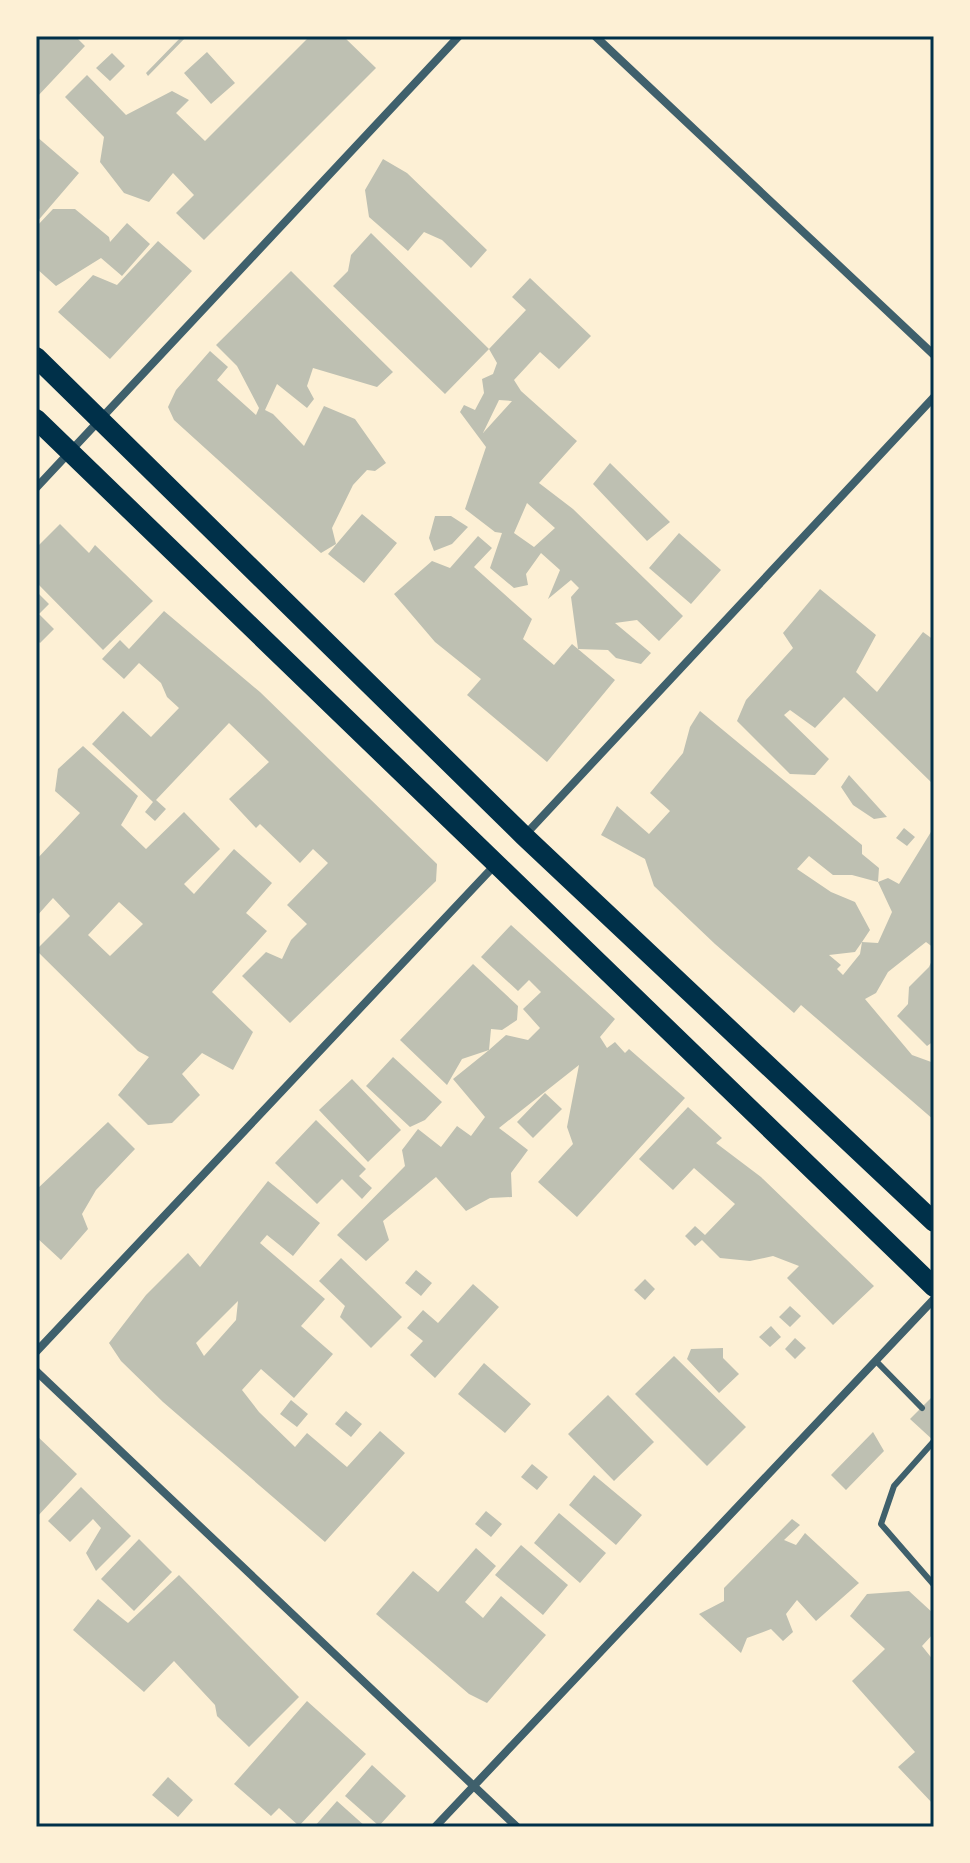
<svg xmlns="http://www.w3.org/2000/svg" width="970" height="1863" font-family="Georgia,serif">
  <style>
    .building { fill: #bec0b2; fill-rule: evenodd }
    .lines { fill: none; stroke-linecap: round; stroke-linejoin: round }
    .service { stroke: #3f606c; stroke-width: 6 }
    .minor { stroke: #3f606c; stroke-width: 8 }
    .primary { stroke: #003049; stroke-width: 20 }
    .neatline { fill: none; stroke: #003049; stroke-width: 3 }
  </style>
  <rect width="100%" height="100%" fill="#fdf0d5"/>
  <path class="building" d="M36 36H75L85 46 36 98Z
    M182 36H187L148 76 146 73Z
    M310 36H343L376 68 204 240 176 213 194 195 173 173 149 202 124 193 100 162 104 137 65 97 87 75 126 115 172 91 189 100 176 113 205 141Z
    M207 52 235 83 211 104 184 73Z
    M112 53 125 66 110 81 96 68Z
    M36 136 79 173 36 223Z
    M383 159 407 173 487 250 471 268 442 240 424 232 408 251 369 217 365 190Z
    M53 209H75L109 237 110 242 127 223 150 244 122 276 101 258 56 286 36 268V227Z
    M371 233 489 349 526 310 512 297 530 278 591 336 559 369 540 352 514 380 521 391 577 441 539 483 573 509 683 616 659 641 637 620 615 623 651 653 641 664 616 658 608 650 578 649 615 680 547 762 467 695 481 679 435 642 394 594 432 561 450 568 478 536 492 548 474 567 532 619 523 639 554 665 572 644 578 649 571 597 579 588 571 580 548 599 560 570 541 553 526 574 528 585 514 588 490 568 502 533 495 532 465 509 486 447 460 412 464 405 475 410 484 393 482 379 493 374 497 363 489 349 445 394 333 286 348 271 351 255ZM499 400 512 401 483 433ZM527 503 555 528 534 547 514 533Z
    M158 241 192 271 110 359 58 312 93 275 117 285Z
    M291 271 393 372 377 387 313 368 307 386 314 399 307 408 277 384 265 410 273 414 304 446 324 406 355 419 386 463 375 471 367 470 353 485 332 528 336 544 321 553 174 420 168 407 176 390 210 351 228 367 217 380 256 415 259 408 237 366 216 345Z
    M610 463 670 522 647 541 593 484Z
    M362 514 397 543 364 583 328 554Z
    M435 516H451L468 527 452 544 434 551 429 538Z
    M60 524 89 553 95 545 153 601 103 650 36 582V548Z
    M679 533 721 570 691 604 649 568Z
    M820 589 876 635 856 672 877 692 923 632 934 640V785L844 697 815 728 790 710 784 715 829 759 815 775 790 774 737 721 746 700 793 648 783 633Z
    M36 591 49 604 39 614 54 629 40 643 36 639Z
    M164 611 260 692 437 864 436 881 290 1023 242 976 266 952 282 959 291 940 307 924 287 905 328 863 313 849 300 863 260 824 256 828 229 799 269 762 229 723 156 800 166 809 155 821 145 812 153 802 92 744 123 711 151 737 179 708 167 697 161 683 139 663 124 679 102 659 120 640 129 649Z
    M700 711 862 845V854L879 868 878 882 852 875H833L809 856 797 869 831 892 855 902 870 930 862 942 878 943 892 912 878 882 888 878 899 884 934 827V948L926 942 888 972 876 993 865 999 912 1055 934 1063V1120L801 1005 794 1013 715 944 654 886 645 859 601 835 617 806 649 834 670 811 650 793 683 753 690 727ZM862 942 860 954 843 975 837 969 841 965 829 955 855 952Z
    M83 746 138 796 121 825 146 849 184 812 220 849 184 884 194 894 234 849 272 883 246 913 267 931 212 992 253 1032 233 1070 202 1053 182 1074 200 1095 172 1123 148 1125 118 1095 149 1057 138 1051 36 950 70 916 53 898 36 917V860L80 813 55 791 58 769ZM119 902 143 924 110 956 88 935Z
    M849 775 887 817 874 819 853 805 841 787Z
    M904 828 915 837 907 846 896 838Z
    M511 925 615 1019 600 1037 607 1048 615 1042 625 1053 629 1049 685 1098 577 1217 538 1182 573 1144 567 1127 579 1065 499 1128 528 1150 511 1173 512 1197 490 1198 466 1211 436 1177 383 1221 389 1240 366 1261 337 1235 405 1166 402 1150 418 1129 441 1147 457 1126 471 1136 485 1117 453 1079 489 1050 462 1059 447 1085 400 1040 473 964 518 1006 517 1020 502 1030 491 1029 489 1050 506 1035 528 1040 540 1028 523 1009 541 992 529 980 518 991 481 957Z
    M934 956V1041L927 1046 897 1016 908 1004 909 987 929 967Z
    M393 1057 442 1102 425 1120 410 1127 366 1086Z
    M352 1079 401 1130 368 1162 319 1110Z
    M545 1093 562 1109 533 1138 517 1122Z
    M688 1107 722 1138 716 1143 761 1177 874 1286 833 1325 787 1278 799 1266 773 1256 750 1261 720 1258 702 1240 695 1246 685 1236 695 1226 705 1235 735 1204 694 1168 673 1190 639 1159Z
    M316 1120 366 1169 359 1176 372 1188 362 1199 342 1179 317 1204 275 1163Z
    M108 1122 135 1149 96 1190 82 1214 88 1229 61 1260 36 1237V1190Z
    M268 1181 320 1223 293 1256 267 1235 260 1243 325 1299 301 1326 333 1354 294 1398 261 1369 242 1390 259 1412 295 1447 307 1433 347 1467 380 1431 405 1453 325 1542 163 1402 121 1361 109 1343 146 1295 188 1253 200 1267ZM238 1301 236 1320 204 1356 196 1343Z
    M341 1258 402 1317 371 1348 340 1317 345 1306 319 1281Z
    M416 1270 432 1283 421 1296 405 1283Z
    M645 1279 655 1289 645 1300 634 1290Z
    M473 1284 499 1307 435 1378 410 1355 423 1341 407 1328 423 1310 438 1323Z
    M790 1306 801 1316 790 1327 779 1317Z
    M771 1326 781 1337 770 1347 759 1337Z
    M795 1338 806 1348 795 1359 785 1349Z
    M723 1348V1358L739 1374 719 1393 687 1359 691 1349Z
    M674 1356 746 1427 707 1466 635 1394Z
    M484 1363 531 1404 505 1433 458 1394Z
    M608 1395 654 1442 614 1481 568 1434Z
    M934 1395V1441L910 1419Z
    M291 1400 308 1414 297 1427 280 1414Z
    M346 1411 362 1424 351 1437 335 1424Z
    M873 1432 884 1451 846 1490 831 1475Z
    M36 1435 77 1474 36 1518Z
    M532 1464 548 1477 537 1490 521 1477Z
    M594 1475 642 1515 616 1545 569 1505Z
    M81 1487 131 1536 96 1571 86 1553 101 1528 93 1519 70 1542 48 1521Z
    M486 1511 502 1524 491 1537 475 1524Z
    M559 1513 606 1553 580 1583 534 1543Z
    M792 1519 800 1525 784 1540 796 1545 805 1533 859 1583 816 1621 797 1600 786 1614 793 1632 783 1641 771 1629 747 1638 741 1653 699 1614 724 1601V1588Z
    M139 1539 172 1572 134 1611 101 1579Z
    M521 1545 568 1585 543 1615 495 1575Z
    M476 1548 496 1566 465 1602 483 1618 501 1596 546 1635 487 1703 469 1694 376 1614 413 1571 438 1592Z
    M179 1575 299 1697 249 1747 217 1716 215 1705 174 1661 144 1692 73 1630 98 1599 128 1623Z
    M909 1591 934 1614V1633L922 1646 934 1661V1805L898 1767 915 1752 852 1681 885 1649 850 1616 867 1594Z
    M307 1701 366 1754 299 1826 279 1808 271 1816 234 1784Z
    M372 1765 406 1796 379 1826 345 1796Z
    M168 1777 193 1800 178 1817 152 1795Z
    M337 1801 366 1827H314Z"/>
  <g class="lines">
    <path class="service" d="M876 1361 922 1408
      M934 1441 894 1486 881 1524 934 1585"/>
    <path class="minor" d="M595 36 934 355
      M36 488 459 36
      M525 835 934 397
      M36 1352 495 865
      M36 1371 517 1827
      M435 1827 934 1299"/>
    <path class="primary" d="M36 357 524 836 934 1222
      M36 419 934 1287"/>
  </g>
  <rect width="970" height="1863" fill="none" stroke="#fdf0d5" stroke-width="76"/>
  <rect x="38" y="38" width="894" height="1787" class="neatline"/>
</svg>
